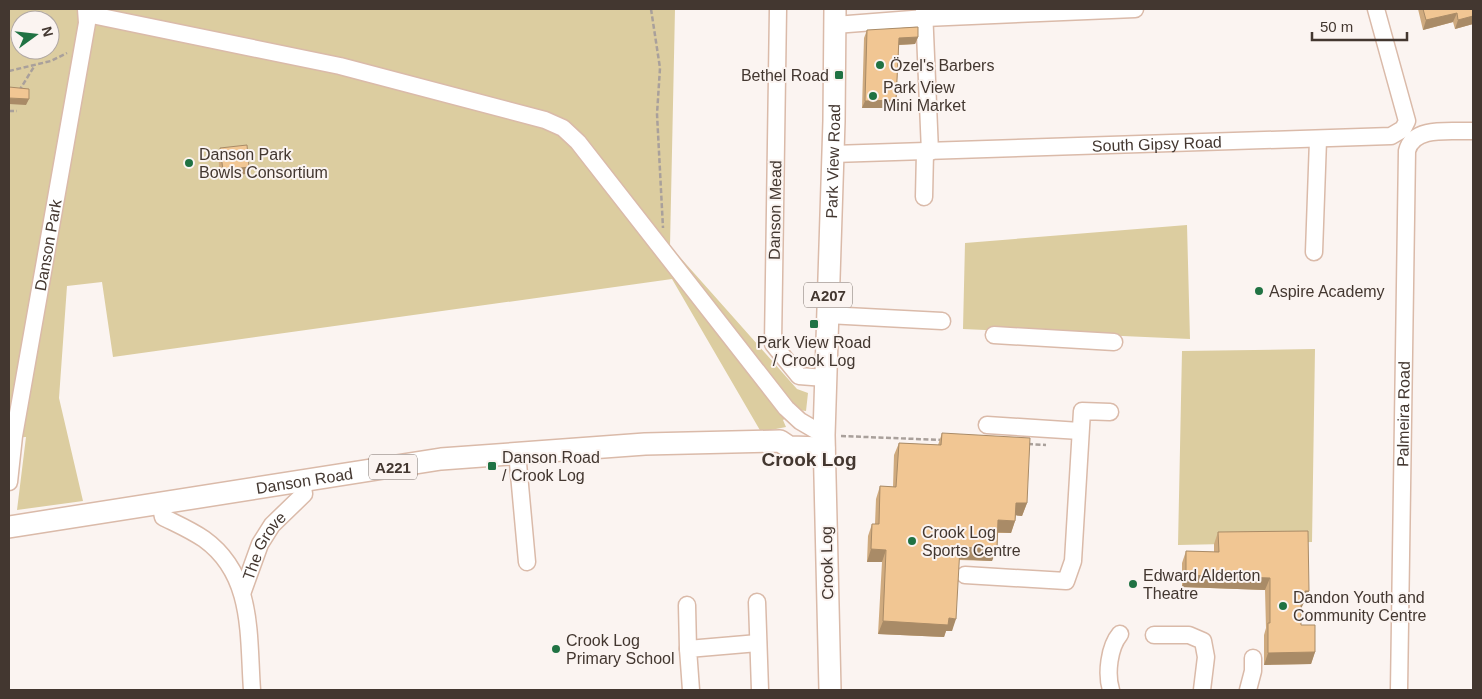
<svg xmlns="http://www.w3.org/2000/svg" width="1482" height="699" font-family="Helvetica,sans-serif">
  <style>
    .green { fill: #dccda0; fill-rule: evenodd }
    .lines { fill: none; stroke-linecap: round; stroke-linejoin: round }
    .minor-casing { stroke: #dabaa9; stroke-width: 19 }
    .major-casing { stroke: #dabaa9; stroke-width: 24 }
    .path { stroke: #a9a09b; stroke-width: 2.5; stroke-dasharray: 5 2.5; stroke-linecap: butt }
    .minor { stroke: #fff; stroke-width: 16 }
    .major { stroke: #fff; stroke-width: 21 }
    .wall { fill: #cfaa7e }
    .shaded-wall { fill: #a98b67 }
    .building { fill: #f1c693; stroke: #a98b67 }
    .poi-dot { fill: #207243; stroke: #fbf4f1; stroke-width: 2 }
    .labels { text-anchor: middle; dominant-baseline: central; stroke-width: 4; stroke-linejoin: round; paint-order: stroke }
    .shield { fill: #fbf4f1; stroke: #7a706a; stroke-width: 1 }
    .shield-label { font-size: 15px; font-weight: bold; fill: #433730 }
    .poi-label { font-size: 16px; fill: #433730; stroke: #fbf4f1; text-anchor: start }
    .street-label { font-size: 16px; fill: #433730; stroke: #fbf4f1 }
    .quarter-label { font-size: 19px; font-weight: bold; fill: #433730; stroke: #fbf4f1 }
  </style>
  <rect width="100%" height="100%" fill="#fbf4f1"/>
  <path class="green" d="M9 9H675L670 246 797 389 808 393 806 411 798 410 783 420 786 427 761 432 672 279 113 357 102 282 67 286 59 398 83 501 17 510 26 437 9 438ZM20 20H50V50H20Z
    M1187 225 1190 339 963 329 965 243Z
    M1315 349 1312 542 1178 545 1182 351Z"/>
  <g class="lines">
    <defs>
      <g id="minor">
        <path d="M778 9 773 344 799 376 825 378"/>
        <path d="M924 9 930 152"/>
        <path d="M87 14 340 66 545 120 563 128 578 142 786 408 800 421 824 435"/>
        <path d="M835 25 925 18 1135 9"/>
        <path id="s1" d="M833 154 1391 136 1403 129 1407 121 1376 9"/>
        <path d="M924 197 925 152"/>
        <path d="M1314 252 1318 140"/>
        <path d="M827 315 942 321"/>
        <path d="M994 335 1114 342"/>
        <path d="M987 425 1080 431"/>
        <path d="M517 452 527 562"/>
        <path id="s2" d="M9 482 14 436 87 23 86 9"/>
        <path d="M160 503 163 517C177 524 191 530 204 539 254 575 248 635 252 690"/>
        <path d="M965 575 1066 581 1073 561 1082 411 1110 412"/>
        <path id="s3" d="M243 591 260 544 272 525 304 494 302 481"/>
        <path d="M757 602 760 690"/>
        <path d="M687 605 688 649"/>
        <path d="M1154 635H1189L1203 641 1206 657 1202 690"/>
        <path d="M691 690 688 649 758 643"/>
        <path d="M1111 690C1106 674 1109 647 1120 634"/>
        <path d="M1248 690 1253 671V658"/>
        <path id="s4" d="M1399 690 1407 151C1413 125 1452 132 1473 131"/>
      </g>
      <g id="major">
        <path id="s5" d="M9 527 441 459 645 444 780 441 789 447 824 448"/>
        <path id="s6" d="M830 690 824 435 834 121 835 9"/>
      </g>
    </defs>
    <use href="#minor" class="minor-casing"/>
    <use href="#major" class="major-casing"/>
    <path class="path" d="M651 9 660 68 657 114 663 228
      M9 71 51 61 67 53
      M19 91 35 65
      M9 111H17
      M841 436 942 440
      M1028 444 1046 445"/>
    <use href="#minor" class="minor"/>
    <use href="#major" class="major"/>
  </g>
  <path class="wall" d="M1418 9H1473V24L1455 29 1453 22 1423 30Z
    M867 30 918 37 915 44 899 45 896 100 893 108H862L864 38Z
    M220 148 246 174 220 176 218 154Z
    M942 433 1027 503 1022 516 1016 515 1015 521 1011 533H997L992 561 959 560 952 631H946L944 637 878 634 882 562H867L868 536 872 524H875L876 499 880 486 893 487 894 455 899 443 938 445Z
    M1218 532 1304 603H1303L1301 609V625L1315 652 1311 664 1264 665V635L1266 628 1265 590 1182 587V563L1186 551 1214 552V544Z"/>
  <path class="shaded-wall" d="M1457 13 1453 22 1423 30 1426 20Z
    M1473 16V24L1455 29 1458 20Z
    M918 37 915 44 896 45 899 38Z
    M9 98 29 99 26 105 9 104Z
    M896 100 893 108H862L865 101Z
    M249 167 246 174 220 176 223 170Z
    M1016 503H1027L1022 516 1012 515Z
    M998 520 1015 521 1011 533 994 532Z
    M960 547 997 549 992 561 955 559Z
    M871 549 886 550 882 562H867Z
    M1186 575 1270 578 1265 590 1182 587Z
    M1305 591H1309L1301 609V598Z
    M949 618 956 619 952 631H946L944 637 878 634 883 621Z
    M1315 652 1311 664 1264 665 1268 653Z"/>
  <path class="building" d="M1423 9H1473V16L1458 20 1457 13 1426 20Z
    M918 27V37L899 38 896 100 865 101 867 30Z
    M9 87 29 89V99L9 98Z
    M247 145 249 167 223 170 220 148Z
    M942 433 1030 438 1027 503H1016L1015 521 998 520 997 549 960 547 956 619 949 618 948 625 883 621 886 550 871 549 872 524H879L880 486 896 487 899 443 941 445Z
    M1308 531 1309 591H1305V597L1301 598V625H1315V652L1268 653V623H1270V578L1186 575V551L1219 552 1218 532Z"/>
  <g class="poi-dot">
    <circle cx="880" cy="65" r="5"/>
    <rect x="834" y="70" width="10" height="10" rx="2.5"/>
    <circle cx="873" cy="96" r="5"/>
    <circle cx="189" cy="163" r="5"/>
    <circle cx="1259" cy="291" r="5"/>
    <rect x="809" y="319" width="10" height="10" rx="2.5"/>
    <rect x="487" y="461" width="10" height="10" rx="2.5"/>
    <circle cx="912" cy="541" r="5"/>
    <circle cx="1133" cy="584" r="5"/>
    <circle cx="1283" cy="606" r="5"/>
    <circle cx="556" cy="649" r="5"/>
  </g>
  <g class="labels">
    <g class="shield">
      <rect x="804" y="282.5" width="48" height="25" rx="4"/>
      <rect x="369" y="454.5" width="48" height="25" rx="4"/>
    </g>
    <g class="shield-label">
      <text x="828" y="295">A207</text>
      <text x="393" y="467">A221</text>
    </g>
    <g class="poi-label">
      <text x="890" y="65">Özel's Barbers</text>
      <text x="829" y="75" text-anchor="end">Bethel Road</text>
      <text x="883" y="87">Park View<tspan x="883" dy="18">Mini Market</tspan></text>
      <text x="199" y="154">Danson Park<tspan x="199" dy="18">Bowls Consortium</tspan></text>
      <text x="1269" y="291">Aspire Academy</text>
      <text x="814" y="342" text-anchor="middle">Park View Road<tspan x="814" dy="18">/ Crook Log</tspan></text>
      <text x="502" y="457">Danson Road<tspan x="502" dy="18">/ Crook Log</tspan></text>
      <text x="922" y="532">Crook Log<tspan x="922" dy="18">Sports Centre</tspan></text>
      <text x="1143" y="575">Edward Alderton<tspan x="1143" dy="18">Theatre</tspan></text>
      <text x="1293" y="597">Dandon Youth and<tspan x="1293" dy="18">Community Centre</tspan></text>
      <text x="566" y="640">Crook Log<tspan x="566" dy="18">Primary School</tspan></text>
    </g>
    <g class="street-label">
      <text stroke="none"><textPath href="#s1" startOffset="324">South Gipsy Road</textPath></text>
      <text stroke="none"><textPath href="#s6" startOffset="529">Park View Road</textPath></text>
      <text transform="translate(775 210) rotate(-89)">Danson Mead</text>
      <text stroke="none"><textPath href="#s2" startOffset="240">Danson Park</textPath></text>
      <text stroke="none"><textPath href="#s4" startOffset="276">Palmeira Road</textPath></text>
      <text stroke="none"><textPath href="#s5" startOffset="299">Danson Road</textPath></text>
      <text stroke="none"><textPath href="#s3" startOffset="50">The Grove</textPath></text>
      <text transform="translate(827 563) rotate(-91)">Crook Log</text>
    </g>
    <g class="quarter-label">
      <text x="809" y="459">Crook Log</text>
    </g>
  </g>
  <rect width="1482" height="699" fill="none" stroke="#433730" stroke-width="20"/>
  <g transform="translate(35 35) rotate(75)"><circle r="24" fill="#fbf4f1" stroke="#b1a8a4"/>
  <path d="M0-4L9 19L0 12L-9 19Z" fill="#207243"/>
  <text y="-8" font-size="14" font-weight="bold" text-anchor="middle" fill="#433730">N</text>
  </g>
  <path d="M1312 32v8h95v-8" fill="none" stroke="#433730" stroke-width="2.5"/>
  <text x="1320" y="32" font-size="15" fill="#433730" stroke="#fbf4f1" stroke-width="4" paint-order="stroke">50 m</text>
</svg>
